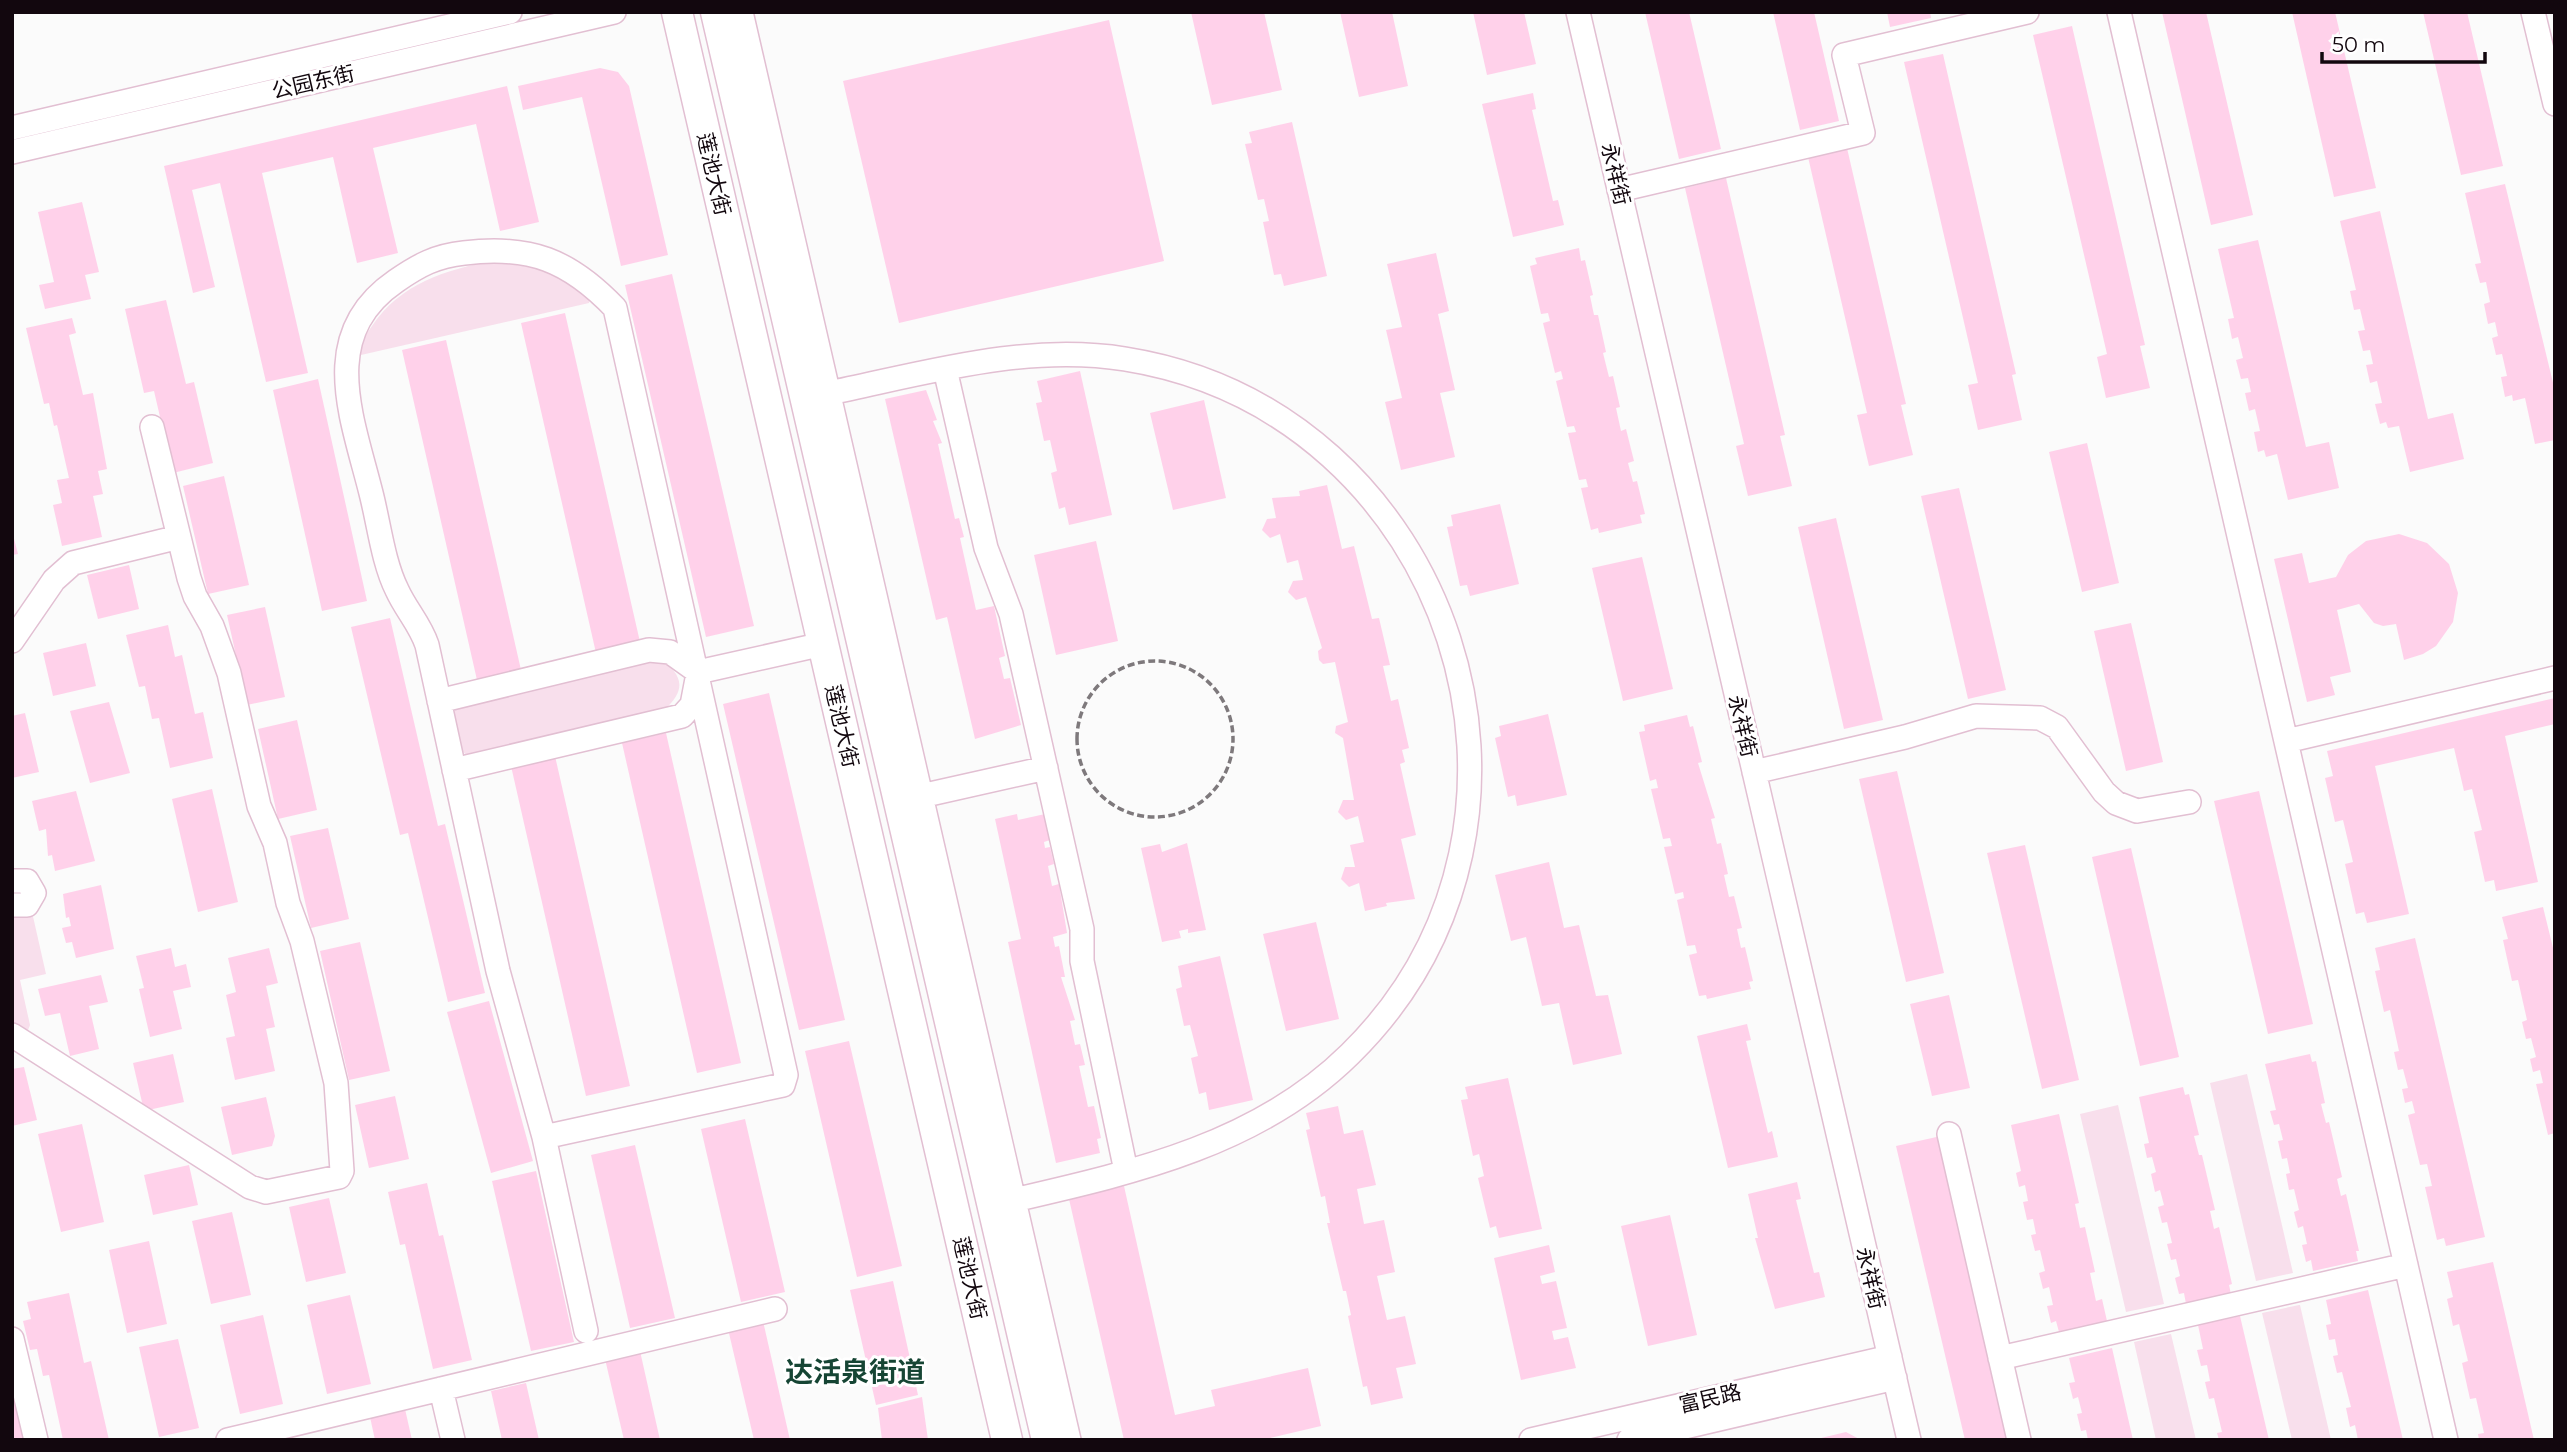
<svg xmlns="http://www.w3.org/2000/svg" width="2567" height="1452" font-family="Montserrat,'Noto Sans SC',sans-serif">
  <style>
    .green { fill: #f8dfec }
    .building { fill: #ffd1ea }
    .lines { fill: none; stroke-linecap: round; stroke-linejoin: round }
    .minor-casing { stroke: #e2bfd2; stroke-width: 26 }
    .major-casing { stroke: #e2bfd2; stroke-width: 33 }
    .path { stroke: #7e797c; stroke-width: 3.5; stroke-dasharray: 7 3.5; stroke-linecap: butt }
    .minor { stroke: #fff; stroke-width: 23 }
    .major { stroke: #fff; stroke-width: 30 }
    .labels { text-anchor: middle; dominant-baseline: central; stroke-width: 6; stroke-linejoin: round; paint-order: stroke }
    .street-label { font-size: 21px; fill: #12070e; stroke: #fff }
    .district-label { font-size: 28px; font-weight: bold; fill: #164534; stroke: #fff }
  </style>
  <rect width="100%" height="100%" fill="#fbfbfb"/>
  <path class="green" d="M494 261 546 270 585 294 590 298 589 303 361 355C358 344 366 335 372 326 400 284 446 269 494 261Z
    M658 657C681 673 689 688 664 710L468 756 454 745 449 709Z
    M32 912 46 974 20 980 30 1025 28 1030 12 1024V913Z
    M2247 1074 2293 1273 2256 1281 2210 1083Z
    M2118 1105 2164 1304 2126 1312 2080 1114Z
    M2299 1305H2300L2331 1440H2292L2262 1313Z
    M2171 1334 2196 1440H2156L2134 1342Z"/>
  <path class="building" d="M1191 12H1264L1282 90 1212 105Z
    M1340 12H1392L1408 86 1359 97Z
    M1473 12H1524L1536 64 1487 75Z
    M1645 12H1689L1721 149 1679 159Z
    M1773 12H1814L1839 121 1800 130Z
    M1887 12H1930L1931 18 1890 27Z
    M2162 12H2206L2253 215 2211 225Z
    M2292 12H2335L2376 188 2334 197Z
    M2423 12H2467L2503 166 2461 175Z
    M1109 20 1164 261 899 323 843 81Z
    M2072 26 2145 345 2140 346 2150 388 2106 398 2097 357 2107 354 2033 35Z
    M1943 54 2016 374 2012 375 2022 420 1978 430 1968 385 1978 383 1904 62Z
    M600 68 618 72 629 86 668 255 621 266 582 97 523 110 518 86Z
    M507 86 539 222 500 231 476 124 373 148 398 253 357 263 333 157 262 173 308 373 266 382 220 183 192 190 215 287 193 293 164 166Z
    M1533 93 1536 109 1532 110 1553 201 1558 200 1564 225 1513 237 1482 104Z
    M1292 122 1327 276 1284 286 1281 274 1274 275 1263 222 1269 221 1264 199 1258 200 1245 144 1252 143 1249 132Z
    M1847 148 1906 404 1901 405 1913 455 1869 466 1857 415 1867 413 1808 157Z
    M1726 178 1785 435 1780 436 1792 486 1748 496 1736 446 1744 444 1685 188Z
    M2505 184 2555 391V440L2535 444 2525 398 2513 401 2512 395 2505 397 2501 377 2507 376 2502 354 2496 355 2492 338 2498 336 2495 322 2488 324 2484 304 2490 302 2486 282 2480 283 2475 264 2481 263 2465 193Z
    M82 202 99 272 85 275 91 299 45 309 39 285 54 282 38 212Z
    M2380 211 2428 419 2453 413 2464 459 2410 472 2399 426 2388 428 2386 422 2380 424 2375 404 2382 403 2377 381 2370 383 2366 365 2373 364 2370 350 2363 351 2358 331 2365 330 2360 309 2354 310 2350 291 2356 290 2340 221Z
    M2258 240 2306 447 2329 442 2339 488 2288 500 2277 454 2266 457 2264 450 2258 452 2254 432 2260 431 2255 409 2249 411 2245 393 2251 392 2248 378 2241 379 2236 360 2243 358 2238 337 2232 339 2228 319 2234 318 2218 249Z
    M1579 248 1581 261 1585 260 1593 295 1590 296 1594 315H1598L1606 352 1603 353 1609 377 1613 376 1620 407 1616 408 1621 431 1626 429 1634 461 1628 463 1633 482 1637 481 1645 514 1640 515 1642 523 1599 533 1598 528 1591 530 1581 488 1588 487 1586 479 1579 480 1568 433 1576 432 1574 426 1567 427 1556 381 1563 379 1561 371 1555 373 1543 323 1550 321 1548 313 1541 314 1530 266 1537 264 1535 258Z
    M1436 253 1449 311 1438 314 1455 390 1440 393 1455 457 1401 470 1385 402 1402 398 1386 330 1402 327 1387 264Z
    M672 274 754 626 706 637 625 285Z
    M166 300 186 384 194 382 213 463 173 473 154 391 144 393 125 309Z
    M565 313 640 642 596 653 521 323Z
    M72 318 76 333 69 335 83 395 93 393 107 469 98 471 103 494 93 496 102 537 62 546 53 505 62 503 57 480 69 478 57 425 54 426 49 403 44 404 26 328Z
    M446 340 521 670 477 680 402 350Z
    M1080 371 1112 515 1069 525 1065 507 1059 509 1051 473 1057 471 1050 440 1044 441 1036 403 1042 402 1037 381Z
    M318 379 367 601 322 611 273 390Z
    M926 390 937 420 933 421 942 443 938 444 955 519 959 518 964 537 960 538 976 610 994 606 1005 656 999 658 1004 679 1010 678 1021 725 975 739 947 617 936 620 885 399Z
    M1204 400 1226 498 1173 510 1150 413Z
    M2087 443 2119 583 2082 592 2049 452Z
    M224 476 249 585 208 594 183 486Z
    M1327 485 1342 549 1354 546 1372 619 1379 618 1390 665 1383 666 1391 701 1398 699 1409 748 1402 750 1405 762 1400 764 1416 835 1401 839 1415 899 1386 903 1387 906 1365 911 1359 883 1349 887 1341 879 1345 867H1355L1350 845 1364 842 1358 816 1346 820 1338 812 1343 800H1354L1343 738 1335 733 1336 726 1348 722 1335 662 1323 664 1319 660 1318 651 1322 648 1306 597 1296 600 1288 592 1293 581 1303 580 1298 560 1287 563 1280 534 1270 538 1262 530 1267 519 1276 518 1272 498 1300 496 1299 491Z
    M1959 488 2006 690 1968 699 1921 496Z
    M1500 504 1519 584 1470 596 1467 585 1460 586 1447 527 1453 526 1451 515Z
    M1836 518 1883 720 1844 729 1798 527Z
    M12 531 18 554 12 555Z
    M2399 534 2427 543 2449 564 2458 593 2453 622 2436 646 2423 654 2404 660 2396 624 2383 626 2374 623 2359 604 2337 610 2351 672 2330 677 2335 695 2307 702 2274 559 2302 553 2309 583 2336 577 2348 555 2366 541Z
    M1096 541 1118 641 1056 655 1034 555Z
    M1642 557 1673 689 1623 701 1592 568Z
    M129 565 139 609 98 619 87 575Z
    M265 607 285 697 247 705 227 615Z
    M390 618 438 826 445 824 485 993 448 1002 408 833 400 835 351 627Z
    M2131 623 2163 762 2126 771 2094 631Z
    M168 625 175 657 182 655 195 714 203 712 213 758 170 768 159 718 152 719 145 686 139 687 126 635Z
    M86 643 96 686 53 696 43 653Z
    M769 693 845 1020 799 1030 723 704Z
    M2555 698V724L2505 736 2538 882 2496 891 2494 880 2485 882 2474 832 2482 830 2472 789 2464 791 2454 748 2375 766 2409 914 2367 923 2364 912 2356 914 2345 864 2353 862 2343 820 2335 822 2325 778 2333 776 2327 751Z
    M109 702 130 773 90 783 70 711Z
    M25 713 39 772 12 778V716Z
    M1548 714 1567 795 1517 806 1515 795 1508 797 1495 738 1501 736 1499 726Z
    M1687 715 1690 727 1693 726 1702 762 1698 763 1715 818 1711 819 1717 844 1721 843 1728 874 1724 875 1729 897 1734 896 1742 928 1737 929 1741 948 1745 947 1753 981 1749 982 1751 989 1707 999 1706 995 1699 996 1689 955 1697 953 1695 945 1687 946 1677 900 1684 898 1683 892 1675 894 1664 847 1672 846 1670 838 1663 839 1651 789 1658 788 1656 779 1650 781 1639 732 1645 731 1644 725Z
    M297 720 317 810 278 819 258 729Z
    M666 733 741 1063 697 1073 622 743Z
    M555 756 630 1086 586 1096 511 766Z
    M1897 771 1944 973 1906 982 1859 779Z
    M212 789 238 902 198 912 172 799Z
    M76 791 95 861 55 871 52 855 48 856 46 829 39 831 32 801Z
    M2259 791 2313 1024 2268 1034 2214 801Z
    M1017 814 1018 820 1045 814 1050 840 1044 842 1045 848 1050 847 1054 864 1048 866 1052 886 1059 884 1067 933 1053 937 1055 947 1059 946 1065 977H1061L1075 1020 1070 1021 1075 1045 1080 1044 1085 1065 1079 1066 1088 1107 1094 1106 1101 1138 1097 1139 1100 1153 1056 1163 1008 942 1021 939 995 819Z
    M328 828 349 919 311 928 290 836Z
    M1187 843 1206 930 1188 933V929L1179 931 1181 938 1162 942 1141 848 1160 844 1162 852Z
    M2025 845 2079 1080 2042 1089 1987 853Z
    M2131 848 2179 1057 2140 1066 2092 857Z
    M1549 862 1564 928 1579 925 1596 996 1608 995 1622 1054 1573 1065 1559 1003 1542 1006 1526 937 1511 941 1495 875Z
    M101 885 114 949 76 958 72 942 66 943 62 928 71 926 69 917 66 918 63 894Z
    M2543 907 2555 956V1133L2548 1135 2536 1084 2543 1083 2540 1070 2533 1072 2530 1059 2536 1057 2531 1038 2526 1039 2522 1022 2527 1020 2518 980 2512 981 2503 940 2508 939 2502 917Z
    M1316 922 1339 1019 1286 1031 1263 934Z
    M2415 938 2485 1237 2446 1246 2444 1238 2437 1240 2425 1187 2432 1186 2427 1164 2420 1165 2408 1115 2415 1113 2412 1101 2405 1103 2402 1089 2408 1088 2403 1069 2398 1070 2394 1052 2399 1051 2390 1010 2384 1012 2375 971 2380 970 2375 948Z
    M360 942 390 1071 349 1080 320 951Z
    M171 948 175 967 186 964 191 987 173 991 182 1029 150 1037 139 989 144 988 136 956Z
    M269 948 278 983 266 986 275 1027 266 1029 275 1071 235 1080 226 1038 235 1036 226 995 236 992 228 958Z
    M1220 956 1253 1100 1209 1110 1206 1092 1199 1094 1191 1058 1198 1056 1190 1025 1184 1026 1176 989 1182 987 1178 966Z
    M101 975 108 1002 89 1006 99 1049 70 1056 60 1013 45 1016 38 989Z
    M1949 995 1970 1088 1932 1096 1910 1004Z
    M489 1001 533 1161 491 1173 447 1012Z
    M1747 1024 1751 1040 1746 1041 1768 1133 1772 1131 1778 1157 1728 1168 1697 1036Z
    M849 1041 902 1266 857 1277 805 1051Z
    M173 1054 184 1102 144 1111 133 1063Z
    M2310 1054 2312 1062 2316 1061 2325 1103 2321 1104 2326 1123 2329 1122 2342 1177 2337 1179 2341 1196 2346 1194 2359 1251H2356L2358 1261 2313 1271 2311 1260 2306 1262 2302 1245 2307 1244 2303 1226 2298 1228 2294 1212 2299 1210 2294 1189 2289 1190 2286 1174 2290 1173 2287 1158 2282 1159 2278 1141 2283 1140 2279 1124 2274 1125 2270 1111 2276 1110 2265 1064Z
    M24 1067 37 1120 12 1126V1069Z
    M1508 1078 1542 1229 1499 1238 1496 1226 1490 1228 1478 1178 1484 1176 1479 1154 1473 1156 1461 1100 1468 1099 1465 1087Z
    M2183 1087 2185 1095 2189 1094 2199 1135 2194 1136 2199 1155H2202L2215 1210 2210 1211 2214 1229 2219 1227 2232 1284 2229 1285 2231 1294 2186 1304 2184 1293 2179 1294 2175 1278 2180 1276 2176 1259 2171 1260 2167 1244 2172 1243 2167 1222 2162 1223 2158 1207 2164 1205 2160 1190 2155 1192 2151 1174 2156 1172 2152 1157 2147 1158 2144 1144 2149 1143 2139 1097Z
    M395 1096 409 1159 369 1168 355 1105Z
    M266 1097 275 1136 272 1146 232 1155 221 1107Z
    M1338 1106 1344 1134 1363 1130 1376 1185 1357 1189 1364 1224 1384 1220 1395 1272 1377 1276 1387 1320 1405 1316 1416 1364 1396 1368 1403 1398 1371 1405 1367 1386 1363 1387 1348 1316 1351 1315 1346 1291H1343L1327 1223H1330L1325 1196 1321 1197 1306 1130 1310 1129 1306 1113Z
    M2059 1114 2079 1203 2075 1204 2080 1228 2085 1227 2095 1272 2090 1273 2096 1301 2102 1299 2107 1321 2059 1332 2056 1321 2051 1323 2047 1306 2053 1305 2049 1287 2043 1289 2039 1273 2045 1271 2040 1250 2035 1251 2031 1235 2036 1234 2033 1219 2027 1220 2023 1202 2028 1201 2025 1185 2019 1187 2016 1173 2021 1171 2011 1125Z
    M745 1119 785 1292 741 1302 701 1129Z
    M82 1124 104 1222 61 1232 38 1134Z
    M1941 1136 2012 1440H1965L1896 1146Z
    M635 1145 675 1318 630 1328 591 1155Z
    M189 1165 198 1205 153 1215 144 1175Z
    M536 1171 574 1342 531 1351 492 1181Z
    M1797 1182 1801 1199 1796 1200 1814 1273 1819 1272 1825 1297 1775 1309 1755 1238H1758L1748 1194Z
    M427 1183 439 1236 443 1235 472 1360 433 1369 405 1244 400 1245 388 1192Z
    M1124 1186 1175 1415 1215 1406 1211 1390 1308 1368 1321 1426 1262 1440H1124L1069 1199Z
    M329 1198 346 1273 306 1282 289 1207Z
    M232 1212 251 1295 211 1304 192 1221Z
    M1670 1215 1697 1335 1648 1346 1621 1226Z
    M149 1241 167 1324 127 1333 109 1250Z
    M1549 1245 1555 1272 1540 1276 1542 1284 1556 1281 1567 1328 1552 1331 1554 1340 1568 1337 1576 1368 1521 1380 1494 1258Z
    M2493 1262 2534 1440H2479L2478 1434 2484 1433 2476 1398 2470 1399 2462 1363 2468 1361 2459 1324 2453 1326 2447 1299 2453 1297 2447 1272Z
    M893 1281 918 1395 876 1405 850 1290Z
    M2368 1290 2403 1440H2358L2355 1425 2350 1427 2346 1408 2351 1407 2342 1372 2337 1373 2333 1356 2338 1355 2335 1339 2329 1340 2326 1325 2331 1324 2326 1300Z
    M69 1293 84 1363 91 1361 109 1440H63L49 1375 43 1376 37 1349 30 1350 23 1321 31 1319 27 1302Z
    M350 1295 371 1384 327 1394 307 1305Z
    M263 1315 283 1404 240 1414 220 1325Z
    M2240 1316 2269 1440H2219L2217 1433 2222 1432 2214 1398 2209 1399 2205 1382 2210 1381 2207 1365 2201 1366 2197 1350 2203 1349 2198 1325Z
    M763 1321 790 1440H754L728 1329Z
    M178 1339 199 1428 159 1437 139 1347Z
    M2112 1348 2133 1440H2088L2086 1430 2081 1431 2077 1414 2082 1413 2078 1397 2073 1399 2069 1383 2075 1382 2069 1358Z
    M640 1351 660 1440H624L605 1359Z
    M526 1383 539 1440H502L491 1391Z
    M13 1395 24 1440H12Z
    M922 1397 928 1440H882L878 1408Z
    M405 1409 412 1440H375L370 1417Z
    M1846 1432 1861 1440H1817V1439Z"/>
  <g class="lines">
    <defs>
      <path id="minor" d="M741 12 1069 1440
        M1578 12 1909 1440
        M2119 12 2446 1440
        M2533 12 2555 104
        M12 128 510 12
        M12 152 614 12
        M1619 190 1863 133 1844 55 2027 12
        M945 369 986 548 1011 614 1082 929V961L1126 1171
        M829 393C926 373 1026 343 1125 359 1451 411 1587 821 1350 1054 1259 1144 1135 1172 1014 1200
        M12 641 54 580 73 563 179 537
        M698 672 823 644
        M439 701 649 650 670 652 698 672
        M2286 741 2555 678
        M454 770 682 716 692 705 697 679
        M1754 772 1905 737 1976 716 2040 718 2057 727 2104 792 2116 803 2137 811 2189 802
        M921 796 1046 768
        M12 881H27L34 893 27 905H12
        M12 1035 250 1187 266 1192 339 1177 342 1171 336 1083 302 941 288 903 275 843 259 806 229 673 212 626 195 596 189 578 152 427
        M1949 1134 2019 1440
        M544 1137 783 1085 786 1075 615 308C569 260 530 245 464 253 436 256 419 265 396 281 317 335 352 417 371 493 379 524 383 562 397 590 406 610 420 624 427 645L498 971 544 1137 586 1331
        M12 1339 36 1440
        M2000 1358 2406 1265
        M441 1389 453 1440
        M228 1440 775 1309
        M1531 1440 1890 1357
        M1629 1440 1895 1378"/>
      <path id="major" d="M677 12 1007 1440
        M716 12 1047 1440"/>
    </defs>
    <use href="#minor" class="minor-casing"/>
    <use href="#major" class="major-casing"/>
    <path class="path" d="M1077 739a78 78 0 1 1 156 0a78 78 0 1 1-156 0Z"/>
    <use href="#minor" class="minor"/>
    <use href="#major" class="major"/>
  </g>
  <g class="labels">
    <g class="street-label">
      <text transform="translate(313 82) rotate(-13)">公园东街</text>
      <text transform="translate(714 174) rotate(77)">莲池大街</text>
      <text transform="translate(1616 174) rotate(77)">永祥街</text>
      <text transform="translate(842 726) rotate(77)">莲池大街</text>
      <text transform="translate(1743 726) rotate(77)">永祥街</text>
      <text transform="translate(970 1278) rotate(77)">莲池大街</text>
      <text transform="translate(1871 1278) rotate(77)">永祥街</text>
      <text transform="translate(1710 1398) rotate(-13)">富民路</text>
    </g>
    <g class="district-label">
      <text x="855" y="1372">达活泉街道</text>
    </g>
  </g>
  <rect width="2567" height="1452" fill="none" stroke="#12070e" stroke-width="28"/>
  <path d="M2322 52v10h163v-10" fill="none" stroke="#12070e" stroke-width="3.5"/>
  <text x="2332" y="52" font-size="21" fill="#12070e" stroke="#ffffff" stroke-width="5" paint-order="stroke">50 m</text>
</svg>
